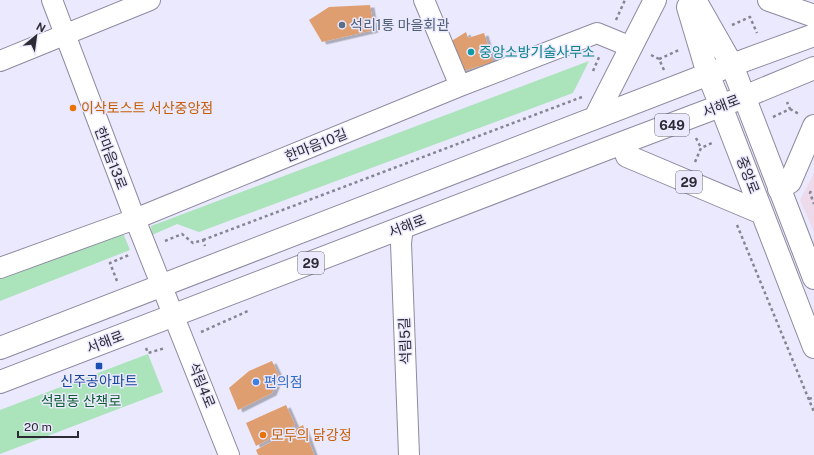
<svg xmlns="http://www.w3.org/2000/svg" width="814" height="455" font-family="'Public Sans','Noto Sans KR',sans-serif">
  <style>
    .medical { fill: #eddbec }
    .green { fill: #abe3bb }
    .building { fill: #de9e6f; filter: url(#shadow) }
    .lines { fill: none; stroke-linecap: round; stroke-linejoin: round }
    .minor-casing { stroke: #8e8aa1; stroke-width: 22 }
    .secondary-casing { stroke: #8e8aa1; stroke-width: 24 }
    .primary-casing { stroke: #8e8aa1; stroke-width: 24 }
    .path { stroke: #878594; stroke-width: 2.5; stroke-dasharray: 3 3; stroke-linecap: butt }
    .minor { stroke: #fff; stroke-width: 20 }
    .secondary { stroke: #fff; stroke-width: 22 }
    .primary { stroke: #fff; stroke-width: 22 }
    .service-dot { fill: #5c6f8a; stroke: #ebe9fd; stroke-width: 1.5 }
    .culture-dot { fill: #0f9aa8; stroke: #ebe9fd; stroke-width: 1.5 }
    .food-dot { fill: #e8710a; stroke: #ebe9fd; stroke-width: 1.5 }
    .transit-dot { fill: #1a4fb4; stroke: #ebe9fd; stroke-width: 1.5 }
    .shop-dot { fill: #3f7fe0; stroke: #ebe9fd; stroke-width: 1.5 }
    .labels { text-anchor: middle; dominant-baseline: central; stroke-width: 3; stroke-linejoin: round; paint-order: stroke }
    .shield { fill: #ebe9fd; stroke: #656470; stroke-width: 1 }
    .shield-label { font-size: 13px; font-weight: bold; fill: #2c2b34 }
    .service-label { font-size: 14px; fill: #4e5e75; stroke: #ebe9fd; text-anchor: start }
    .culture-label { font-size: 14px; fill: #0d838f; stroke: #ebe9fd; text-anchor: start }
    .street-label { font-size: 14px; fill: #2c2b34; stroke: #ebe9fd }
    .food-label { font-size: 14px; fill: #c56008; stroke: #ebe9fd; text-anchor: start }
    .transit-label { font-size: 14px; fill: #164399; stroke: #ebe9fd }
    .shop-label { font-size: 14px; fill: #366cbe; stroke: #ebe9fd; text-anchor: start }
    .park-label { font-size: 14px; fill: #0c5e32; stroke: #ebe9fd }
  </style>
  <defs>
    <filter id="shadow"><feDropShadow dx="4.5" dy="2.5" stdDeviation="0" flood-color="#0004"/></filter>
  </defs>
  <rect width="100%" height="100%" fill="#ebe9fd"/>
  <path class="medical" d="M814 173V232L800 200Z"/>
  <path class="green" d="M589 61 573 93 199 232 177 224 152 235 151 226Z
    M121 228 130 250 0 301V275Z
    M148 354 163 392 0 454V410Z"/>
  <path class="building" d="M370 5 374 30 322 42 309 20 329 7Z
    M466 32 468 38 484 33 493 62 460 72 450 42Z
    M272 361 279 376 272 393 238 410 229 388 249 371Z
    M286 405 295 425 256 446 246 423Z
    M303 425 314 455H258L256 450Z"/>
  <g class="lines">
    <defs>
      <path id="minor" d="M52 0 135 219 229 455
        M424 0 460 86
        M0 61 150 0
        M403 227 401 243 409 455
        M0 268 135 219 460 86 597 33 631 47"/>
      <path id="secondary" d="M695 0 732 65 814 35
        M769 0 814 16
        M688 7 708 74
        M744 97 814 68
        M779 189 790 182 814 126"/>
      <path id="primary" d="M708 74 721 106 814 347
        M595 118 655 0
        M622 143 627 156 762 213
        M0 348 732 65 814 278
        M0 382 622 143 744 97"/>
    </defs>
    <use href="#minor" class="minor-casing"/>
    <use href="#secondary" class="secondary-casing"/>
    <use href="#primary" class="primary-casing"/>
    <path class="path" d="M616 20 625 0
      M732 25 750 17 757 33
      M651 55 659 59 664 70
      M659 59 679 50
      M593 71 600 55
      M790 109 799 114
      M773 117 790 109 787 102
      M696 138 701 148
      M695 162 701 148 714 142
      M811 191 810 193 814 204
      M737 225 814 412
      M203 240 582 97
      M165 241 182 234 193 243 203 240 205 246
      M117 281 110 263 129 255
      M201 332 248 311
      M146 348 148 353 165 348
      M809 399 814 397"/>
    <use href="#minor" class="minor"/>
    <use href="#secondary" class="secondary"/>
    <use href="#primary" class="primary"/>
  </g>
  <circle class="service-dot" cx="342" cy="25" r="4"/>
  <circle class="culture-dot" cx="471" cy="52" r="4"/>
  <g class="food-dot">
    <circle cx="73" cy="108" r="4"/>
    <circle cx="263" cy="435" r="4"/>
  </g>
  <rect class="transit-dot" x="95" y="362" width="8" height="8" rx="2"/>
  <circle class="shop-dot" cx="256" cy="382" r="4"/>
  <g class="labels">
    <g class="shield">
      <rect x="655" y="114" width="34" height="22" rx="3"/>
      <rect x="676" y="171" width="26" height="22" rx="3"/>
      <rect x="298" y="252" width="26" height="22" rx="3"/>
    </g>
    <g class="shield-label">
      <text x="672" y="125">649</text>
      <text x="689" y="182">29</text>
      <text x="311" y="263">29</text>
    </g>
    <g class="service-label">
      <text x="350" y="25">석리1통 마을회관</text>
    </g>
    <g class="culture-label">
      <text x="479" y="52">중앙소방기술사무소</text>
    </g>
    <g class="street-label">
      <text transform="translate(721 106) rotate(-21)">서해로</text>
      <text transform="translate(316 145) rotate(-22)">한마음10길</text>
      <text transform="translate(111 158) rotate(69)">한마음13로</text>
      <text transform="translate(748 175) rotate(69)">중앙로</text>
      <text transform="translate(407 226) rotate(-21)">서해로</text>
      <text transform="translate(405 341) rotate(-92)">석림5길</text>
      <text transform="translate(105 342) rotate(-21)">서해로</text>
      <text transform="translate(202 385) rotate(68)">석림4로</text>
    </g>
    <g class="food-label">
      <text x="81" y="108">이삭토스트 서산중앙점</text>
      <text x="271" y="435">모두의 닭강정</text>
    </g>
    <g class="transit-label">
      <text x="99" y="381">신주공아파트</text>
    </g>
    <g class="shop-label">
      <text x="264" y="382">편의점</text>
    </g>
    <g class="park-label">
      <text x="81" y="401">석림동 산책로</text>
    </g>
  </g>
  <g transform="translate(36 36) rotate(29)" stroke="#ebe9fd" stroke-width="3" paint-order="stroke">
  <path d="M0-3L7 15L0 10L-7 15Z" fill="#2c2b34"/>
  <text y="-6" font-size="11" font-weight="bold" text-anchor="middle" fill="#2c2b34">N</text>
  </g>
  <path d="M18 431v6h60v-6" fill="none" stroke="#2c2b34" stroke-width="2"/>
  <text x="24" y="431" font-size="12" fill="#2c2b34" stroke="#ebe9fd" stroke-width="3" paint-order="stroke">20 m</text>
</svg>
